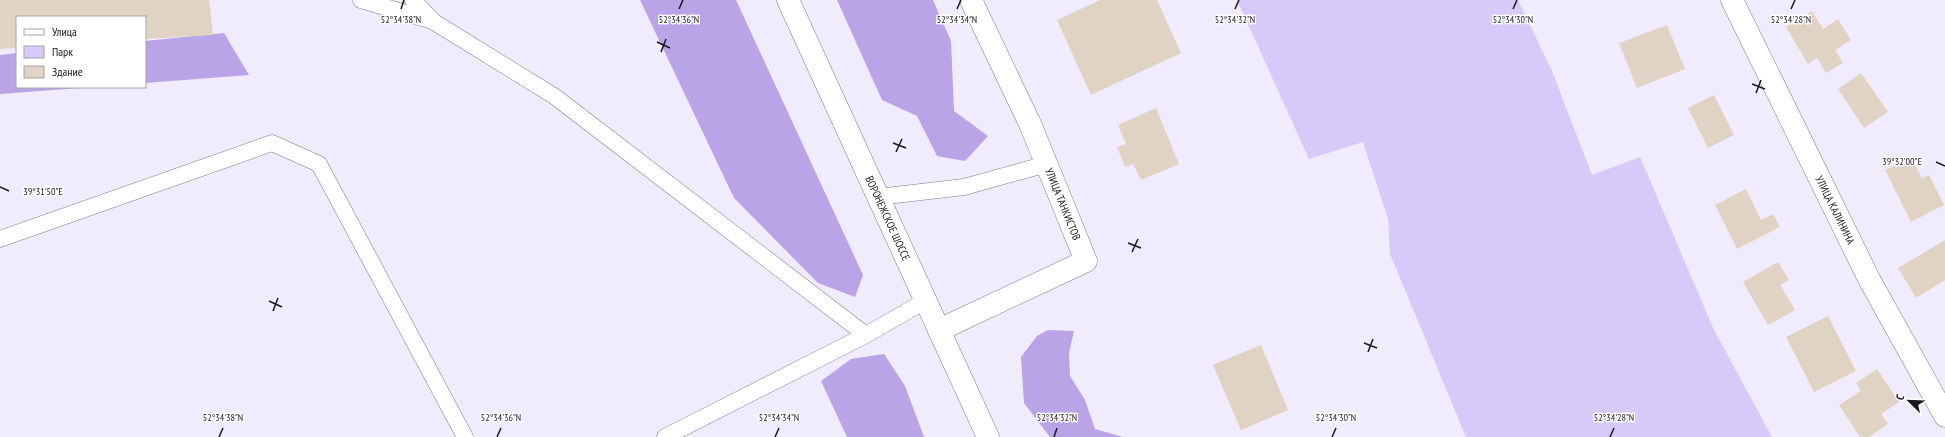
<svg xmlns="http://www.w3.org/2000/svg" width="1945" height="437" font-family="'PT Sans Narrow',sans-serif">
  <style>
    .green { fill: #d8caf8 }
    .forest { fill: #b8a4e6 }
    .building { fill: #e0d3c4 }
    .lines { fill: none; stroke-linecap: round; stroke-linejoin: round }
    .lane-casing { stroke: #7e7a8a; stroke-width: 17 }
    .street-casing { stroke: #7e7a8a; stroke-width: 23 }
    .secondary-casing { stroke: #7e7a8a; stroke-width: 23 }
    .lane { stroke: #fff; stroke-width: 16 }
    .street { stroke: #fff; stroke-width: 22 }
    .secondary { stroke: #fff; stroke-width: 22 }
    .ticks { fill: none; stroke: #19181e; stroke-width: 1.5 }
    .labels { text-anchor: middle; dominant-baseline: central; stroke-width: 3; stroke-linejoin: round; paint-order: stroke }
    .street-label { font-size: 11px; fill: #19181e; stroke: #fff }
    .ticks-label { font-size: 10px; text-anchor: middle; fill: #19181e; stroke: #fff; stroke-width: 3; stroke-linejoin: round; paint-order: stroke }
  </style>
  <rect width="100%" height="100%" fill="#f0ebfd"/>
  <path class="green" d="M1237 0H1518L1552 71 1592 175 1640 157 1714 330 1772 437H1466L1390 254 1388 219 1363 142 1309 159Z"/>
  <path class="forest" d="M640 0H736L863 275 855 297 818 283 734 198Z
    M837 0H933L951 41 954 111 988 136 965 161 937 156 917 116 882 100Z
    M224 33 249 75 145 83V41Z
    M17 53V87H93L0 94V55Z
    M1048 330 1074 331 1069 353 1070 376 1085 400 1095 429 1123 437H1050L1024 403 1021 357 1037 336Z
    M884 354 905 386 924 437H847L821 381 851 359Z"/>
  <path class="building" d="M0 0H209L213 35 145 39V17H17V48L0 49Z
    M1100 0H1157L1181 53 1091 95 1057 20Z
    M1812 11 1823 29 1838 19 1851 40 1835 50 1843 63 1826 73 1817 58 1808 64 1786 27Z
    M1667 25 1685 69 1637 88 1619 43Z
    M1861 73 1888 112 1864 128 1838 89Z
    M1714 95 1734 135 1708 148 1688 108Z
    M1156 108 1179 164 1141 180 1133 164 1125 167 1117 147 1126 144 1118 125Z
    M1911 157 1922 178 1929 175 1944 205 1911 222 1885 170Z
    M1746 189 1761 220 1773 214 1780 227 1737 249 1715 205Z
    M1945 240V280L1916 298 1898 268Z
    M1778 262 1789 280 1780 285 1795 310 1768 325 1743 282Z
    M1828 316 1856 371 1814 392 1786 337Z
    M1261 345 1288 410 1241 430 1213 365Z
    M1877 369 1899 402 1881 414 1888 424 1869 437H1860L1839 405 1861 391 1856 383Z"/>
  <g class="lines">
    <defs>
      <path id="lane" d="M361 0 433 21
        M413 0 434 22 554 96 866 335
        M878 197 964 187 1047 164
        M0 239 272 143 319 164 465 437
        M665 437 866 335 925 301"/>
      <g id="street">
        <path id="s1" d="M1732 0 1869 279 1945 416"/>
        <path d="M939 330 1086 261 1031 126 971 0"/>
      </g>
      <g id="secondary">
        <path id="s2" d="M788 0 988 437"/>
      </g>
    </defs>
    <use href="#lane" class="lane-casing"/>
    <use href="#street" class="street-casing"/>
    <use href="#secondary" class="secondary-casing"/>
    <use href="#lane" class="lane"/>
    <use href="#street" class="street"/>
    <use href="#secondary" class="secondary"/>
  </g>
  <path class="ticks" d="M401 9 404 0M679 9 683 0M957 9 961 0M1235 9 1239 0M1513 9 1517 0M1791 9 1795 0M657 42 670 48M661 52 666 39M1752 84 1765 89M1756 93 1761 80M893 143 906 148M896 152 902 139M1936 162 1945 166M0 187 9 191M1128 243 1141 248M1132 252 1138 239M269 301 282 307M273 311 278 298M1364 343 1377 348M1368 352 1373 339M219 437 223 428M497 437 501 428M775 437 779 428M1054 437 1057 428M1332 437 1336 428M1610 437 1614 428"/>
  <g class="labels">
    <g class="street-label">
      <text transform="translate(1063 204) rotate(68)">УЛИЦА ТАНКИСТОВ</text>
      <text stroke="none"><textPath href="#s1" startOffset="234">УЛИЦА КАЛИНИНА</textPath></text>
      <text stroke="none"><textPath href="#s2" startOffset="240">ВОРОНЕЖСКОЕ ШОССЕ</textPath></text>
    </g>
  </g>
  <g class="ticks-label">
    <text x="679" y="23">52°34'36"N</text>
    <text x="957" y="23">52°34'34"N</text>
    <text x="1235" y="23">52°34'32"N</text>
    <text x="1513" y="23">52°34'30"N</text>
    <text x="1791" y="23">52°34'28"N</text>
    <text x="401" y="23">52°34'38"N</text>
    <text x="1902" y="165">39°32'00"E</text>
    <text x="43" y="195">39°31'50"E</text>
    <text x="223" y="421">52°34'38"N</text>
    <text x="501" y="421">52°34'36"N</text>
    <text x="779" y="421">52°34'34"N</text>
    <text x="1057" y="421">52°34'32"N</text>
    <text x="1336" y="421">52°34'30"N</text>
    <text x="1614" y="421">52°34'28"N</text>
  </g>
  <rect x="16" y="16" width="130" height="72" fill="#ffffff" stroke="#a3a3a5"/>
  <rect x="24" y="29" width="20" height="6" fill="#ffffff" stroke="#a3a3a5"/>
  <text x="52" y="36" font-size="12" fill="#19181e">Улица</text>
  <rect x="24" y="46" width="20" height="12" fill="#d8caf8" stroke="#a3a3a5"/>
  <text x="52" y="56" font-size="12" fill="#19181e">Парк</text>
  <rect x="24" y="66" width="20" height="12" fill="#e0d3c4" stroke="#a3a3a5"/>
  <text x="52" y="76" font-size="12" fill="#19181e">Здание</text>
  <g transform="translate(1909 401) rotate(293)" stroke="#ffffff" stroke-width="3" paint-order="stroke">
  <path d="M0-3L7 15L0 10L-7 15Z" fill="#19181e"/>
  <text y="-6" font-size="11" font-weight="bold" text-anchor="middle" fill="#19181e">С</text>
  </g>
</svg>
